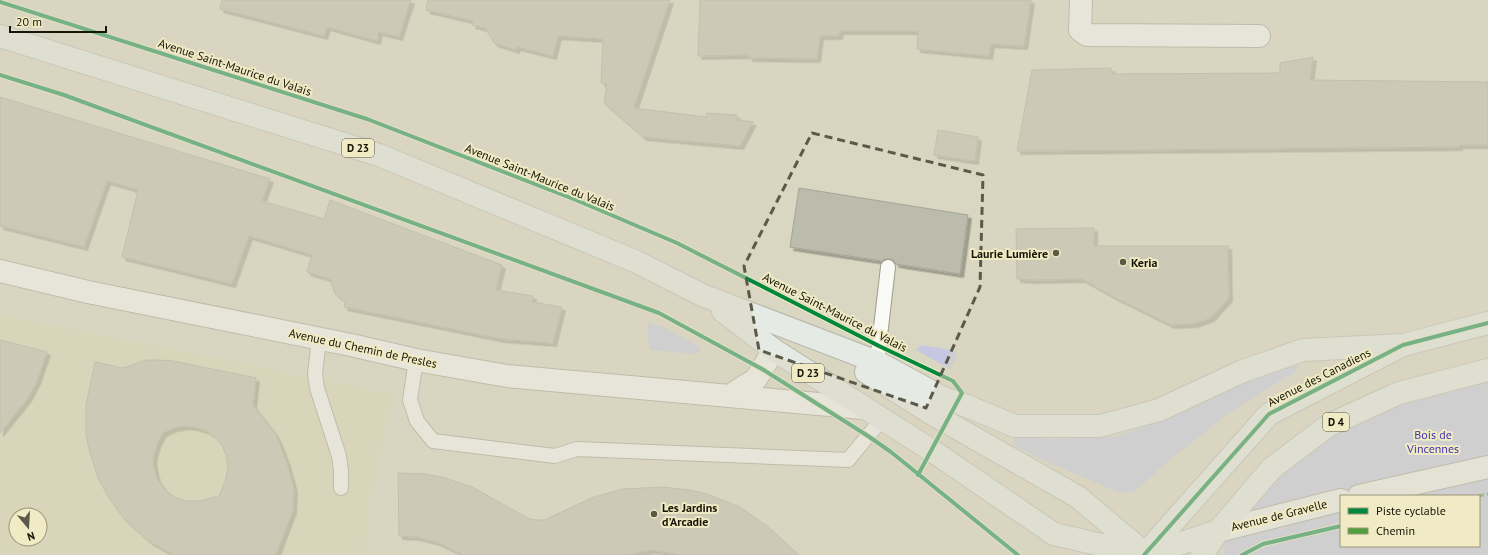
<svg xmlns="http://www.w3.org/2000/svg" width="1488" height="555" font-family="'PT Sans',sans-serif">
  <style>
    .built { fill: #dad5b2; fill-rule: evenodd }
    .green { fill: #c6c8e1; fill-rule: evenodd }
    .building { fill: #bcbcac; stroke: #a5a696; fill-rule: evenodd; filter: url(#shadow) }
    .lines { fill: none; stroke-linecap: round; stroke-linejoin: round }
    .lane-casing { stroke: #9f9d8c; stroke-width: 16 }
    .street-casing { stroke: #9f9d8c; stroke-width: 24 }
    .secondary-casing { stroke: #9f9d8c; stroke-width: 24 }
    .primary-casing { stroke: #b6b5aa; stroke-width: 24 }
    .lane { stroke: #f9f9f6; stroke-width: 14 }
    .street { stroke: #f9f9f6; stroke-width: 22 }
    .secondary { stroke: #eff1ed; stroke-width: 22 }
    .primary { stroke: #e5eae4; stroke-width: 22 }
    .quiet { stroke: #4ea03d; stroke-width: 3; stroke-dasharray: 6 3; stroke-linecap: butt }
    .cycleway-casing { stroke: #f0ebc4; stroke-width: 6 }
    .cycleway { stroke: #00873e; stroke-width: 4 }
    .marked { fill: none; stroke: #5b5948; stroke-width: 3; stroke-dasharray: 8 5; stroke-linejoin: round }
    .poi-dot { fill: #5b5948; stroke: #f0ebc4; stroke-width: 1.5 }
    .labels { text-anchor: middle; dominant-baseline: central; stroke-width: 4; stroke-linejoin: round; paint-order: stroke }
    .shield { fill: #f0ebc4; stroke: #585540; stroke-width: 1 }
    .shield-label { font-size: 11px; font-weight: bold; fill: #171507 }
    .street-label { font-size: 12px; fill: #171507; stroke: #f0ebc4 }
    .poi-label { font-size: 12px; font-weight: bold; fill: #171507; stroke: #f0ebc4; text-anchor: start }
    .park-label { font-size: 12px; fill: #4334b0; stroke: #f0ebc4 }
  </style>
  <defs>
    <filter id="shadow"><feDropShadow dx="3.5" dy="3.5" stdDeviation="0" flood-color="#0004"/></filter>
  </defs>
  <rect width="100%" height="100%" fill="#d9d6c1"/>
  <path class="built" d="M0 314 393 394 368 509 365 555H0ZM16 515H40V539H16Z"/>
  <path class="green" d="M647 322 665 328 697 345 700 348V352L696 354 649 350Z
    M921 345 956 351 957 358 950 369 916 350Z
    M1297 362 1298 370 1226 415 1170 460 1135 491 1120 493 1061 468 1014 446 1015 436 1051 439 1113 437 1166 419 1236 385Z
    M1488 370V555H1225L1218 531 1329 425ZM1341 496H1479V546H1341Z"/>
  <path class="building" d="M222 0H411L399 37 379 32 377 41 327 27 324 36 220 9Z
    M428 0H670L634 108 706 117 707 113 737 115V120L753 122 740 146 643 137 604 103 607 84 601 83 603 39 558 36 553 56 517 47 516 50 494 43 485 28 472 25 473 21 426 10Z
    M700 0H1031L1024 46 991 44 989 56 917 49 918 31H840L839 36H820L817 59 749 58V55L698 56Z
    M1313 57 1310 80 1488 82V145H1459V147L1017 151 1032 70 1111 68 1112 74 1280 73V63Z
    M0 97 270 179 262 201 324 219 330 200 502 265 496 290 533 296 532 302 562 307 553 343 501 339 344 307 345 302 335 294 330 279 307 272 312 255 249 236 232 284 122 257 138 190 107 181 84 247 0 226Z
    M938 130 978 137 975 161 934 155Z
    M799 188 968 215 960 274 896 264 893 260 889 259H885L882 261 790 247Z
    M1094 228V246H1228L1229 298 1211 318 1194 324 1171 325 1114 297 1082 279 1032 280 1017 279 1016 229Z
    M0 340 47 352 37 381 28 398 0 433Z
    M146 360H159L173 361 256 378 253 405 274 432 279 442 287 463 294 489 293 510 276 555H174L150 542 134 528 124 519 109 498 98 478 89 449 86 434V405L95 362 123 368ZM186 426 194 427 207 431 219 441 223 448 226 455 228 468 225 482 219 496 200 501H186L175 497 167 492 157 479 153 462 154 454 158 442 163 433 174 428Z
    M398 473 424 474 442 477 472 487 524 516 530 519 538 520H545L553 516 591 498 623 489 662 487 690 490 707 494 740 507 767 526 799 555H684L651 550 626 555H464L436 542 416 537 399 536Z"/>
  <g class="lines">
    <defs>
      <path id="lane" d="M319 339 315 374 317 388 339 456 341 471V488
        M416 360 410 400 417 421 433 441 555 456 577 449 848 460 882 419
        M877 362 888 267"/>
      <path id="street" d="M1081 0 1080 30 1087 35 1259 36
        M0 271 88 292 351 345 416 360 507 376 863 408
        M731 395 756 379 774 350"/>
      <path id="secondary" d="M1359 496 1488 467
        M1218 531 1341 500"/>
      <path id="primary" d="M0 36 379 155 637 262 702 295 877 362 945 399 957 402 1015 426H1100L1159 410 1243 371 1303 350 1403 345
        M723 311 774 350 931 450 1054 534 1145 555
        M866 372 934 415 1078 497 1143 552
        M1144 555 1269 414 1403 345 1488 323
        M1145 555 1218 531
        M1202 555 1218 531 1272 468 1329 425 1399 393 1488 370"/>
    </defs>
    <use href="#lane" class="lane-casing"/>
    <use href="#street" class="street-casing"/>
    <use href="#secondary" class="secondary-casing"/>
    <use href="#primary" class="primary-casing"/>
    <use href="#lane" class="lane"/>
    <use href="#street" class="street"/>
    <use href="#secondary" class="secondary"/>
    <use href="#primary" class="primary"/>
    <path class="quiet" d="M1478 496 1488 494"/>
    <defs>
      <path id="cycleway" d="M0 2 367 119 576 200 677 243 879 346 953 381 962 393 918 475
        M0 75 64 95 659 313 762 369 868 436 891 452 1018 555
        M1144 555 1269 414 1403 345 1488 323
        M1242 555 1263 544 1341 526"/>
    </defs>
    <use href="#cycleway" class="cycleway-casing"/>
    <use href="#cycleway" class="cycleway"/>
  </g>
  <path d="M0 0H1488V555H0ZM812 133 983 175 980 287 926 408 759 350 744 266Z" fill="#d9d6c1" fill-opacity=".55" fill-rule="evenodd"/>
  <path class="marked" d="M812 133 983 175 980 287 926 408 759 350 744 266Z"/>
  <g class="poi-dot">
    <circle cx="1056" cy="253" r="4"/>
    <circle cx="1123" cy="262" r="4"/>
    <circle cx="654" cy="514" r="4"/>
  </g>
  <g class="labels">
    <g class="shield">
      <rect x="342" y="139" width="32" height="18" rx="3"/>
      <rect x="792" y="364" width="32" height="18" rx="3"/>
      <rect x="1323" y="413" width="26" height="18" rx="3"/>
    </g>
    <g class="shield-label">
      <text x="358" y="148">D 23</text>
      <text x="808" y="373">D 23</text>
      <text x="1336" y="422">D 4</text>
    </g>
    <g class="street-label">
      <text transform="translate(235 67) rotate(18)">Avenue Saint-Maurice du Valais</text>
      <text transform="translate(540 177) rotate(22)">Avenue Saint-Maurice du Valais</text>
      <text transform="translate(835 312) rotate(27)">Avenue Saint-Maurice du Valais</text>
      <text transform="translate(363 348) rotate(12)">Avenue du Chemin de Presles</text>
      <text transform="translate(1319 377) rotate(-27)">Avenue des Canadiens</text>
      <text transform="translate(1279 515) rotate(-14)">Avenue de Gravelle</text>
    </g>
    <g class="poi-label">
      <text x="1048" y="253" text-anchor="end">Laurie Lumière</text>
      <text x="1131" y="262">Keria</text>
      <text x="662" y="507">Les Jardins<tspan x="662" dy="14">d'Arcadie</tspan></text>
    </g>
    <g class="park-label">
      <text x="1433" y="434">Bois de<tspan x="1433" dy="14">Vincennes</tspan></text>
    </g>
  </g>
  <rect x="1340" y="495" width="140" height="52" fill="#f0ebc4" stroke="#999578"/>
  <rect x="1348" y="508" width="20" height="6" fill="#00873e" stroke="#999578"/>
  <text x="1376" y="515" font-size="12" fill="#171507">Piste cyclable</text>
  <rect x="1348" y="528" width="20" height="6" fill="#4ea03d" stroke="#999578"/>
  <text x="1376" y="535" font-size="12" fill="#171507">Chemin</text>
  <g transform="translate(28 527) rotate(162)"><circle r="19" fill="#f0ebc4" stroke="#999578"/>
  <path d="M0-3L7 15L0 10L-7 15Z" fill="#5b5948"/>
  <text y="-6" font-size="11" font-weight="bold" text-anchor="middle" fill="#171507">N</text>
  </g>
  <path d="M10 26v6h96v-6" fill="none" stroke="#171507" stroke-width="2"/>
  <text x="16" y="26" font-size="12" fill="#171507" stroke="#f0ebc4" stroke-width="3" paint-order="stroke">20 m</text>
</svg>
